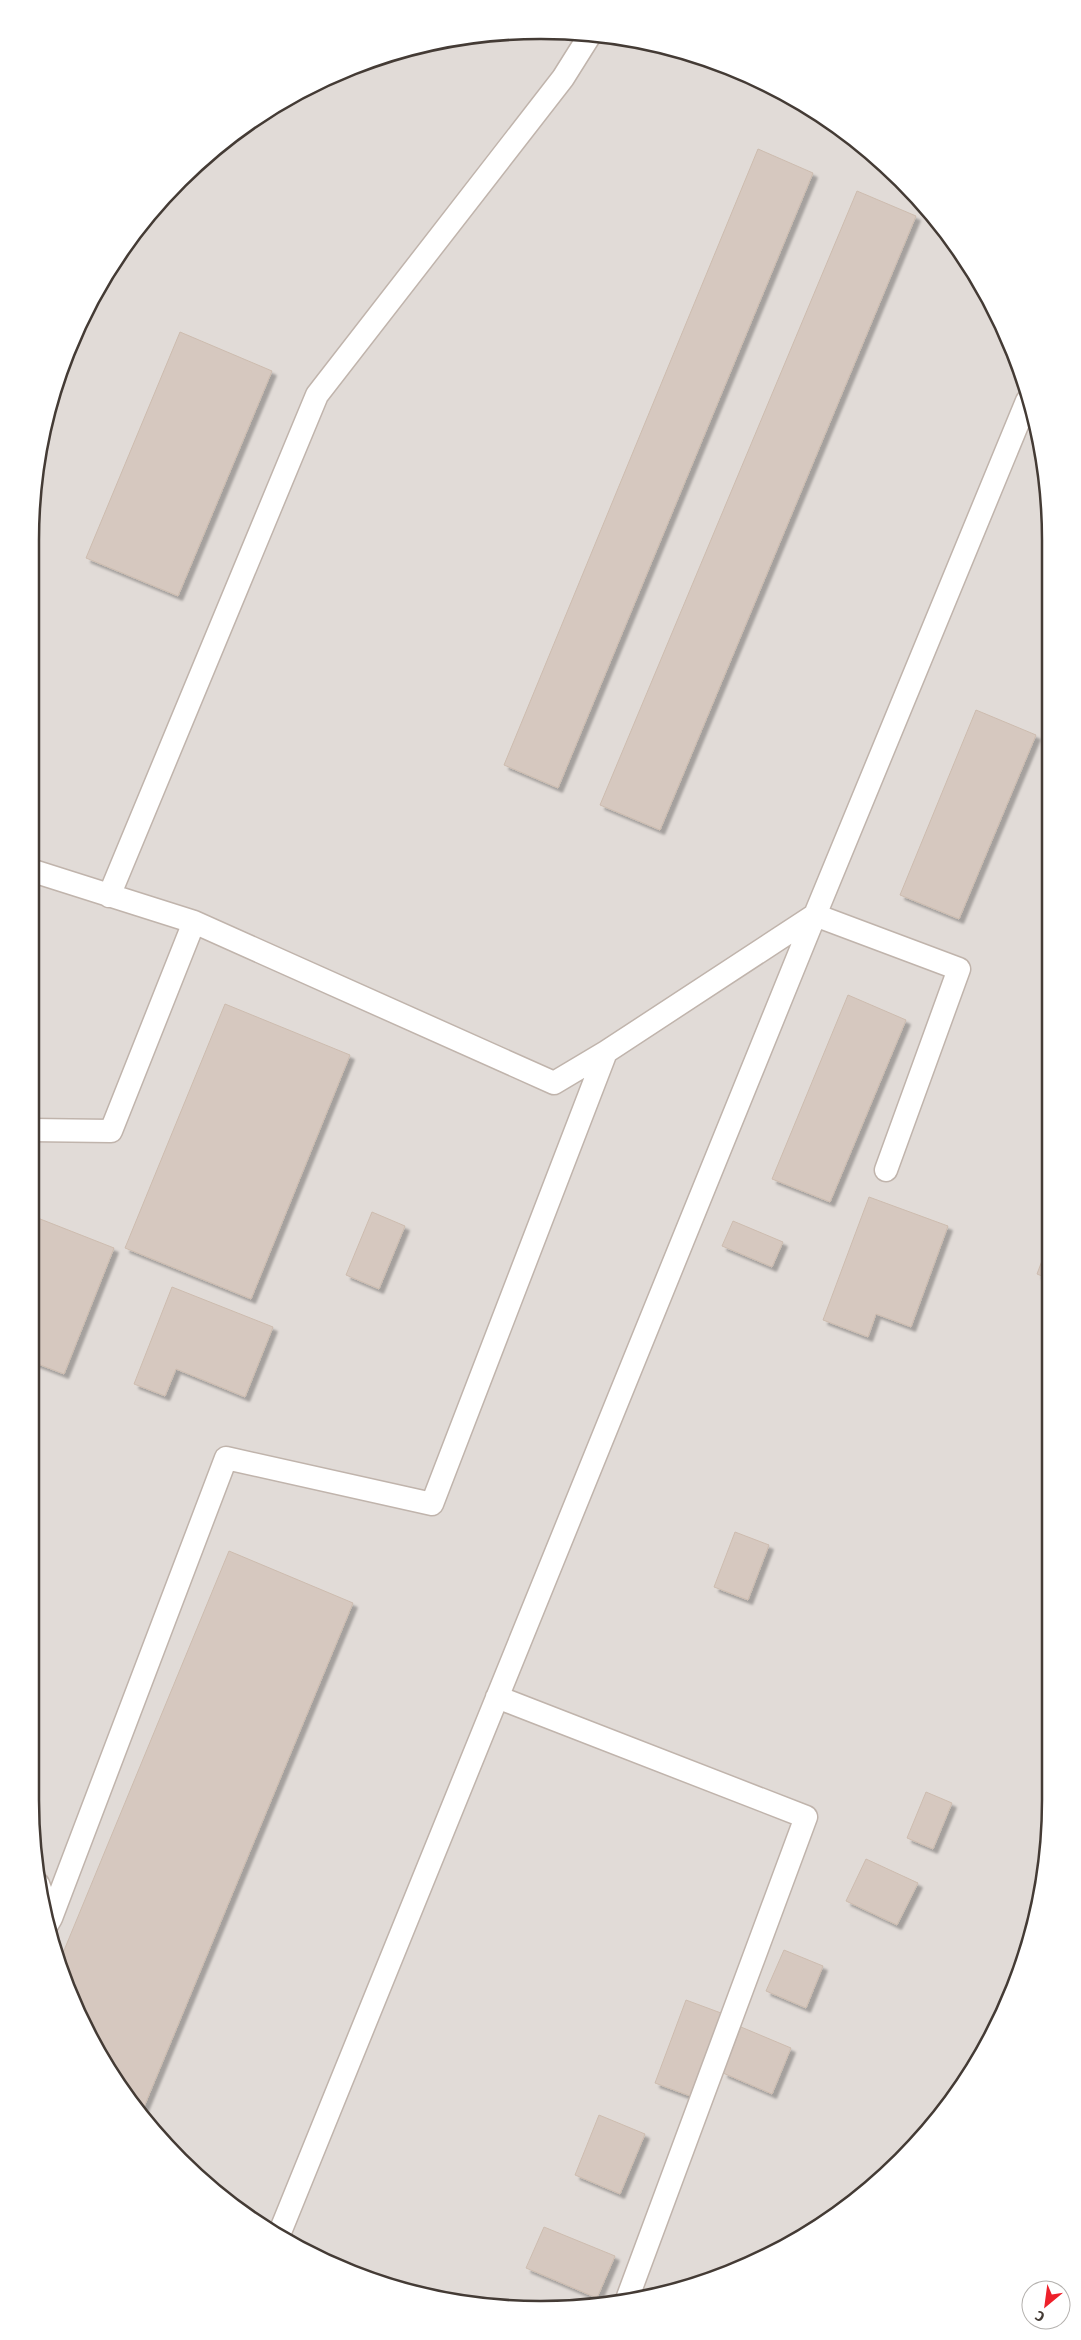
<svg xmlns="http://www.w3.org/2000/svg" width="1081" height="2340" font-family="'Fira Sans',sans-serif">
  <style>
    .industrial { fill: #e1dbd7 }
    .building { fill: #d6c8bf; stroke: #cdbcaf; filter: url(#shadow) }
    .lines { fill: none; stroke-linecap: round; stroke-linejoin: round }
    .service-casing { stroke: #c0b4ac; stroke-width: 25 }
    .service { stroke: #fff; stroke-width: 22 }
    .rim { fill: none; stroke: #443b35; stroke-width: 2.5 }
  </style>
  <defs>
    <filter id="shadow"><feDropShadow dx="4.5" dy="4.5" stdDeviation="1" flood-color="#0004"/></filter>
  </defs>
  <rect width="100%" height="100%" fill="#f2ece6"/>
  <path class="industrial" d="M540 30 640 40 736 69 851 135 945 229 1012 345 1047 474 1051 1800 1041 1899 1012 1995 982 2055 924 2136 851 2204 795 2242 705 2283 640 2300 540 2310 441 2300 376 2283 286 2242 230 2204 157 2136 98 2054 57 1964 40 1899 30 1799V540L40 441 69 345 116 257 179 180 257 116 345 69 441 40Z"/>
  <path class="building" d="M758 149 813 173 558 788 504 765Z
    M857 191 916 216 660 830 600 805Z
    M180 332 272 371 178 596 86 558Z
    M976 710 1036 735 959 919 900 895Z
    M848 995 906 1020 830 1202 772 1179Z
    M225 1004 350 1055 251 1299 125 1248Z
    M869 1197 948 1226 911 1327 876 1314 868 1337 823 1320Z
    M372 1212 405 1226 379 1289 346 1275Z
    M30 1215 114 1248 64 1374 30 1361Z
    M733 1221 783 1242 772 1267 722 1246Z
    M1049 1242V1279L1037 1274Z
    M172 1287 273 1327 245 1397 176 1369 165 1396 134 1384Z
    M735 1532 769 1545 748 1600 714 1587Z
    M229 1551 353 1603 141 2114 98 2054 58 1965Z
    M926 1792 952 1803 933 1849 907 1838Z
    M866 1859 918 1883 897 1925 846 1901Z
    M784 1950 823 1966 806 2008 766 1991Z
    M686 2000 721 2013 690 2096 655 2083Z
    M741 2027 791 2048 772 2094 723 2073Z
    M599 2115 645 2134 620 2194 575 2175Z
    M544 2227 615 2256 597 2298 526 2268Z"/>
  <g class="lines">
    <defs>
      <path id="service" d="M30 870 194 922 554 1083 606 1052 815 915 959 969 886 1170
        M109 896 317 395 563 78 590 35
        M30 1130 111 1131 194 922
        M497 1697 806 1817 626 2302
        M38 1884 51 1918 48 1923
        M51 1918 226 1458 432 1504 606 1052
        M278 2237 815 915 1027 401"/>
    </defs>
    <use href="#service" class="service-casing"/>
    <use href="#service" class="service"/>
  </g>
  <path d="M0 0H1081V2340H0ZM540 39H541A501 501 0 0 1 1042 540V1800A501 501 0 0 1 541 2301H540A501 501 0 0 1 39 1800V540A501 501 0 0 1 540 39Z" fill="#fff" fill-rule="evenodd"/>
  <path class="rim" d="M540 39H541A501 501 0 0 1 1042 540V1800A501 501 0 0 1 541 2301H540A501 501 0 0 1 39 1800V540A501 501 0 0 1 540 39Z"/>
  <g transform="translate(1046 2305) rotate(209)"><circle r="24" fill="#ffffff" stroke="#b4b1ae"/>
  <path d="M0-4L9 19L0 12L-9 19Z" fill="#ee202a"/>
  <text y="-8" font-size="14" font-weight="bold" text-anchor="middle" fill="#443b35">С</text>
  </g>
</svg>
